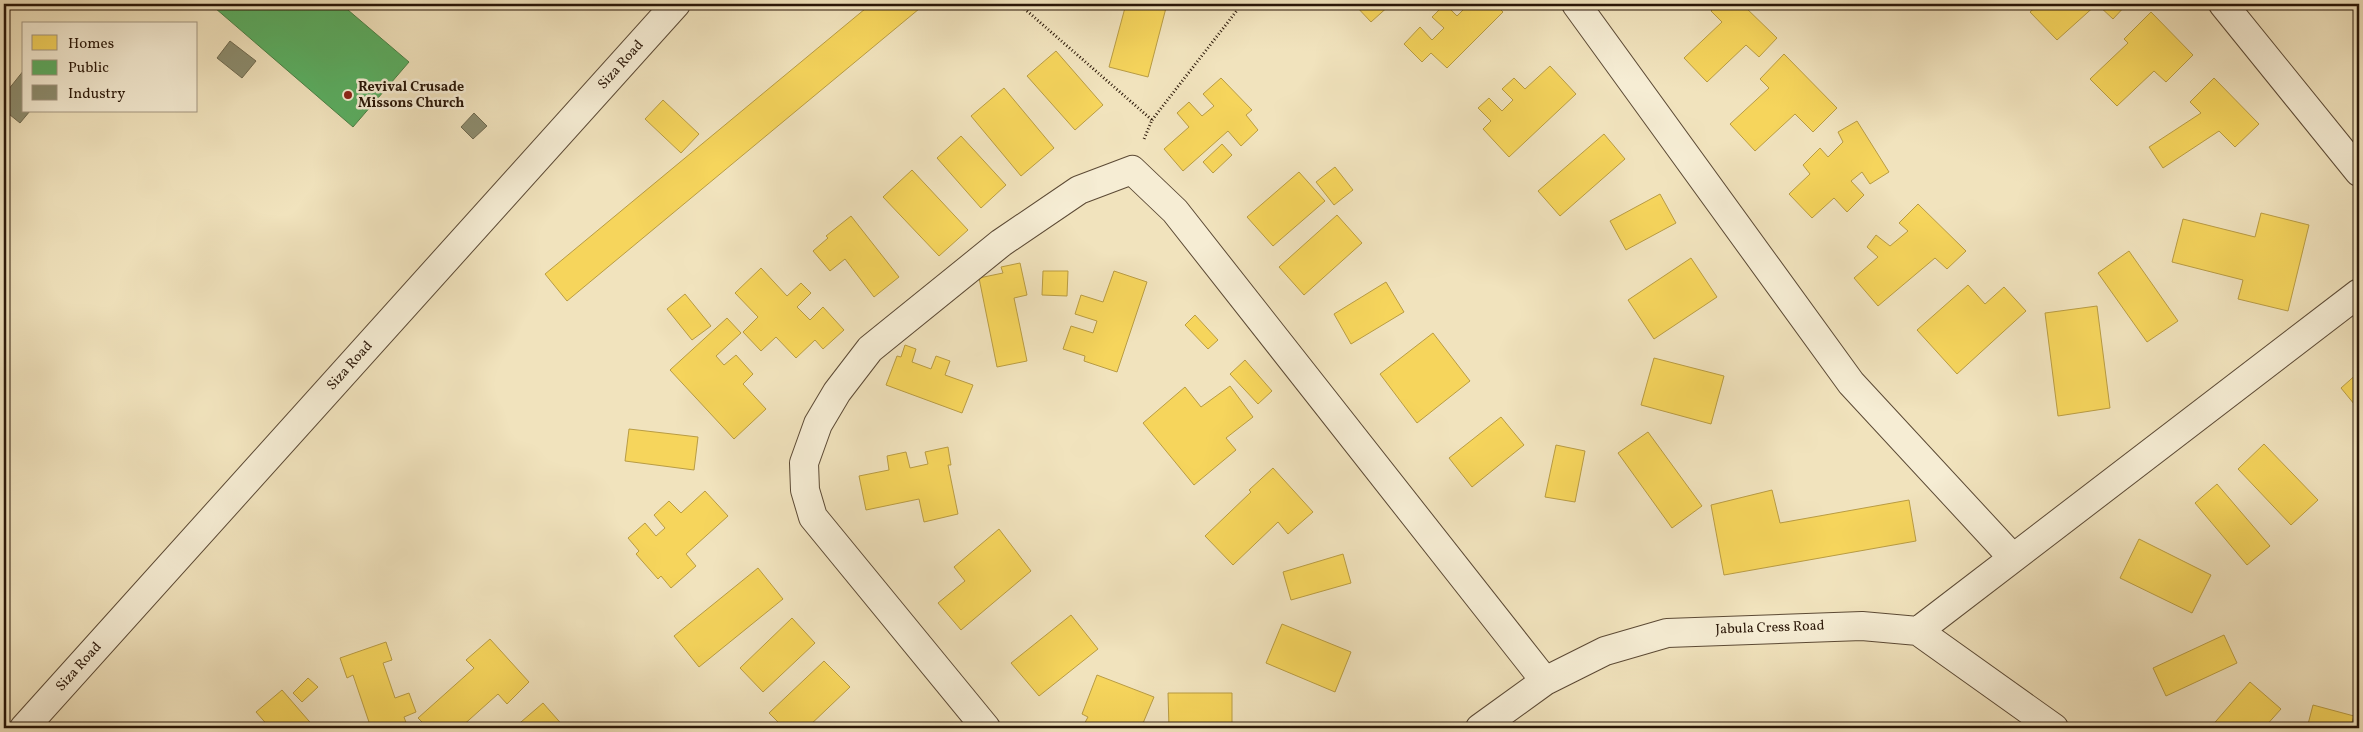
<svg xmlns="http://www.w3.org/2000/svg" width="2363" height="732" font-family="Vollkorn,serif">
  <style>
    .homes { fill: #f6d55c; stroke: #b99c43 }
    .public { fill: #5aae61; stroke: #4c8146 }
    .industry { fill: #8c8c6e; stroke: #6f694f }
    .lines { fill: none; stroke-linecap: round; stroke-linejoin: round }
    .minor-casing { stroke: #5c4a35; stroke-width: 30 }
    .tertiary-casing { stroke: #5c4a35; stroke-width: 30 }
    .path { stroke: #2a1708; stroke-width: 3; stroke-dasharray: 1 2.5; stroke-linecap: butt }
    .minor { stroke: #f6edd4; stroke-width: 28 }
    .tertiary { stroke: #f6edd4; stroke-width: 28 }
    .poi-dot { fill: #8f2418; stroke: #f6edd4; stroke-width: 2 }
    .labels { text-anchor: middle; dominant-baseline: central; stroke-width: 5; stroke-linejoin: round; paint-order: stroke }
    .street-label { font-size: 14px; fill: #2a1708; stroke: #f6edd4 }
    .poi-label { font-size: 14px; font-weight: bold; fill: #2a1708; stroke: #f6edd4; text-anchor: start }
  </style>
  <rect width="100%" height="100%" fill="#f1e3bd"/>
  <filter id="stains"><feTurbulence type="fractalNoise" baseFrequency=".004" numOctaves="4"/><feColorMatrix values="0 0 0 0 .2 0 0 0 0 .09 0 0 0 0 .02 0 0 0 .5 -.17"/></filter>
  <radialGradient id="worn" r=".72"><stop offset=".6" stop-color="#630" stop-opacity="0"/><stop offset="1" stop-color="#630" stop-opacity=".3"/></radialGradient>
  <path class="homes" d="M871 4H925L567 301 545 274Z
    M1126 4H1167L1148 77 1109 67Z
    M1354 4H1391L1371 22Z
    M1445 4 1457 16 1469 4H1495L1503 12 1447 68 1431 53 1422 62 1404 44 1420 27 1432 40 1444 28 1432 17Z
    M1718 4H1742L1777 38 1759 57 1746 45 1707 82 1684 58 1722 22 1711 11Z
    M2039 4H2097L2057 40 2030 12Z
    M2097 4H2127L2113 19Z
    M2151 12 2193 55 2166 82 2154 71 2117 106 2090 79 2128 43 2124 39Z
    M1056 51 1103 105 1075 130 1027 76Z
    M1784 54 1837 108 1813 132 1795 114 1755 151 1730 124 1769 88 1760 79Z
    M1550 66 1576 94 1509 157 1483 129 1491 121 1478 108 1489 98 1502 111 1513 100 1502 89 1514 78 1525 89Z
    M1221 78 1252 110 1246 115 1258 130 1241 146 1228 131 1183 171 1164 149 1189 127 1177 113 1189 102 1202 116 1214 106 1203 94Z
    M2214 78 2259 124 2235 147 2219 131 2163 168 2149 147 2201 113 2190 102Z
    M1004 88 1054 148 1021 176 971 116Z
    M663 100 699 134 681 153 645 119Z
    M1857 121 1889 172 1870 184 1862 172 1851 181 1864 195 1847 212 1834 198 1812 218 1789 194 1810 174 1803 165 1820 148 1828 157 1843 142 1838 132Z
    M1604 134 1625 159 1560 216 1538 191Z
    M961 136 1006 185 981 208 937 158Z
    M1222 144 1232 155 1213 173 1203 162Z
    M1335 167 1353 190 1334 205 1316 182Z
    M912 170 968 230 939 256 883 197Z
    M1299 172 1325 201 1273 246 1247 217Z
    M1660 194 1676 223 1626 250 1610 221Z
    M1918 204 1966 251 1947 269 1935 258 1878 306 1854 278 1878 257 1867 247 1876 235 1890 246 1908 231 1899 223Z
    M2261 213 2309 225 2288 311 2238 299 2243 280 2172 262 2183 219 2255 237Z
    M1337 215 1362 243 1304 295 1279 267Z
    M851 216 899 277 874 297 845 259 830 271 813 251 828 238 826 236Z
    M2129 251 2178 321 2147 342 2098 273Z
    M1691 258 1717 297 1654 339 1628 300Z
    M1020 263 1027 295 1014 298 1027 361 997 367 979 278 1003 273 1001 267Z
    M761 268 787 296 801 283 811 293 797 307 810 320 823 307 844 330 823 349 815 340 796 358 776 337 761 351 743 332 758 317 735 293Z
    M1043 271H1068L1067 296 1042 295Z
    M1114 271 1147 282 1117 372 1084 361 1085 356 1063 349 1071 326 1093 333 1097 321 1075 314 1081 295 1103 302Z
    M1386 282 1404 312 1351 344 1334 314Z
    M1968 285 1985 304 2004 287 2026 311 1957 374 1917 330Z
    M685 294 711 326 692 340 667 309Z
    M2097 306 2110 408 2058 416 2045 313Z
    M1195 315 1218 340 1208 349 1185 325Z
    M727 318 741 333 716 356 724 365 736 355 753 374 743 384 766 409 734 439 670 370Z
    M1433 333 1470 381 1417 423 1380 374Z
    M905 345 916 349 912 362 931 369 936 356 950 361 945 375 973 385 962 413 886 385 897 356 901 357Z
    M1654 358 1724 376 1711 424 1641 405Z
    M1245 360 1272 391 1258 404 1230 374Z
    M2359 372V410L2341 388Z
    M1230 386 1253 417 1226 438 1236 450 1194 485 1143 423 1185 387 1201 407Z
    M1501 417 1524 445 1472 487 1449 458Z
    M629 429 698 437 694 470 625 461Z
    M1648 432 1702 506 1672 528 1618 453Z
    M2264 444 2318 500 2291 525 2238 469Z
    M1556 445 1585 451 1575 502 1545 497Z
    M948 447 951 465H948L958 514 924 522 919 499 866 510 859 476 889 470 887 456 906 452 910 468 928 464 925 452Z
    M1273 468 1313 512 1288 534 1278 522 1233 565 1205 536 1251 492 1249 490Z
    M2217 484 2270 546 2247 565 2195 503Z
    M1772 490 1780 523 1909 500 1916 541 1724 575 1711 505Z
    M705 491 728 516 686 554 696 566 671 588 661 576 658 579 636 554 639 551 628 538 645 523 656 536 665 528 654 515 669 501 681 513Z
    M999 529 1031 571 961 630 938 603 965 581 954 567Z
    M2139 539 2211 575 2192 613 2120 578Z
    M1343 554 1351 583 1291 600 1283 572Z
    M758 568 783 599 699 667 674 636Z
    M1071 615 1098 649 1039 696 1011 663Z
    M792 618 815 643 763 692 740 668Z
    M1282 624 1351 652 1335 692 1266 663Z
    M2224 635 2237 663 2166 696 2153 668Z
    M490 639 529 682 507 704 498 694 460 728H428L418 718 474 668 466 660Z
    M386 642 392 660 383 663 395 698 409 693 416 712 404 717 408 728H371L353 675 347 678 340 658Z
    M824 661 850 687 807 728H784L769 713Z
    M1097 675 1154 697 1141 728H1082L1088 717 1082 714Z
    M308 678 318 687 302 702 293 693Z
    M2250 682 2281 709 2264 728H2210Z
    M282 690 315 728H270L256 712Z
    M1168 693H1232V728H1169Z
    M543 703 565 728H514Z
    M2313 705 2354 716 2350 728H2307Z"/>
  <path class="public" d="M218 4H341L409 62 353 127 215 8Z"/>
  <path class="industry" d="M230 41 256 61 242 78 217 58Z
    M24 70V111H30L20 123 4 110V95Z
    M474 113 487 126 473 139 461 127Z"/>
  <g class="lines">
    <defs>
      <path id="minor" d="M1576 4 1851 383 2012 557
        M2223 4 2359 172
        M1918 631 2359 293
        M986 728 813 517 805 490 804 463 818 424 837 392 870 349 1001 243 1079 190 1132 170 1175 211 1545 681
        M1480 728 1545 681 1605 651 1667 633 1862 626 1918 631 2054 728"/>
      <path id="tertiary" d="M24 728 676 4"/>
    </defs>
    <use href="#minor" class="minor-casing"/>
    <use href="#tertiary" class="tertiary-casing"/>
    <path class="path" d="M1019 4 1152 120 1144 139
      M1152 120 1242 4"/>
    <use href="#minor" class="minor"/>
    <use href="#tertiary" class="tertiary"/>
  </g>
  <circle class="poi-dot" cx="348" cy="95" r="5"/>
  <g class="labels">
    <g class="street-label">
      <text transform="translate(621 65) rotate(-48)">Siza Road</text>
      <text transform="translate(350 366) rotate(-48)">Siza Road</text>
      <text transform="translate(1770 628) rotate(-2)">Jabula Cress Road</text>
      <text transform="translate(79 667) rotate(-48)">Siza Road</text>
    </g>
    <g class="poi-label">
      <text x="358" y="87">Revival Crusade<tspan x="358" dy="16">Missons Church</tspan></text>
    </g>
  </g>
  <rect width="2363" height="732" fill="none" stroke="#f1e3bd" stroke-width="20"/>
  <rect x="5" y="5" width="2353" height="722" fill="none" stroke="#2a1708" stroke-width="2.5"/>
  <rect x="10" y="10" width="2343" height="712" fill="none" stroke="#2a1708"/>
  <rect x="22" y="22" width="175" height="90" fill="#f6edd4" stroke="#a49782"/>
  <rect x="32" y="35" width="25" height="15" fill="#f6d55c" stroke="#a49782"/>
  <text x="68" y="48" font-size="15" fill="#2a1708">Homes</text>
  <rect x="32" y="60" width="25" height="15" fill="#5aae61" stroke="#a49782"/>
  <text x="68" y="72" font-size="15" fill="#2a1708">Public</text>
  <rect x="32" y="85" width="25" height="15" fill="#8c8c6e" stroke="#a49782"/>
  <text x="68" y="98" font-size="15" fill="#2a1708">Industry</text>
  <rect width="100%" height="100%" filter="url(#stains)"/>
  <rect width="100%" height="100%" fill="url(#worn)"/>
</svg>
